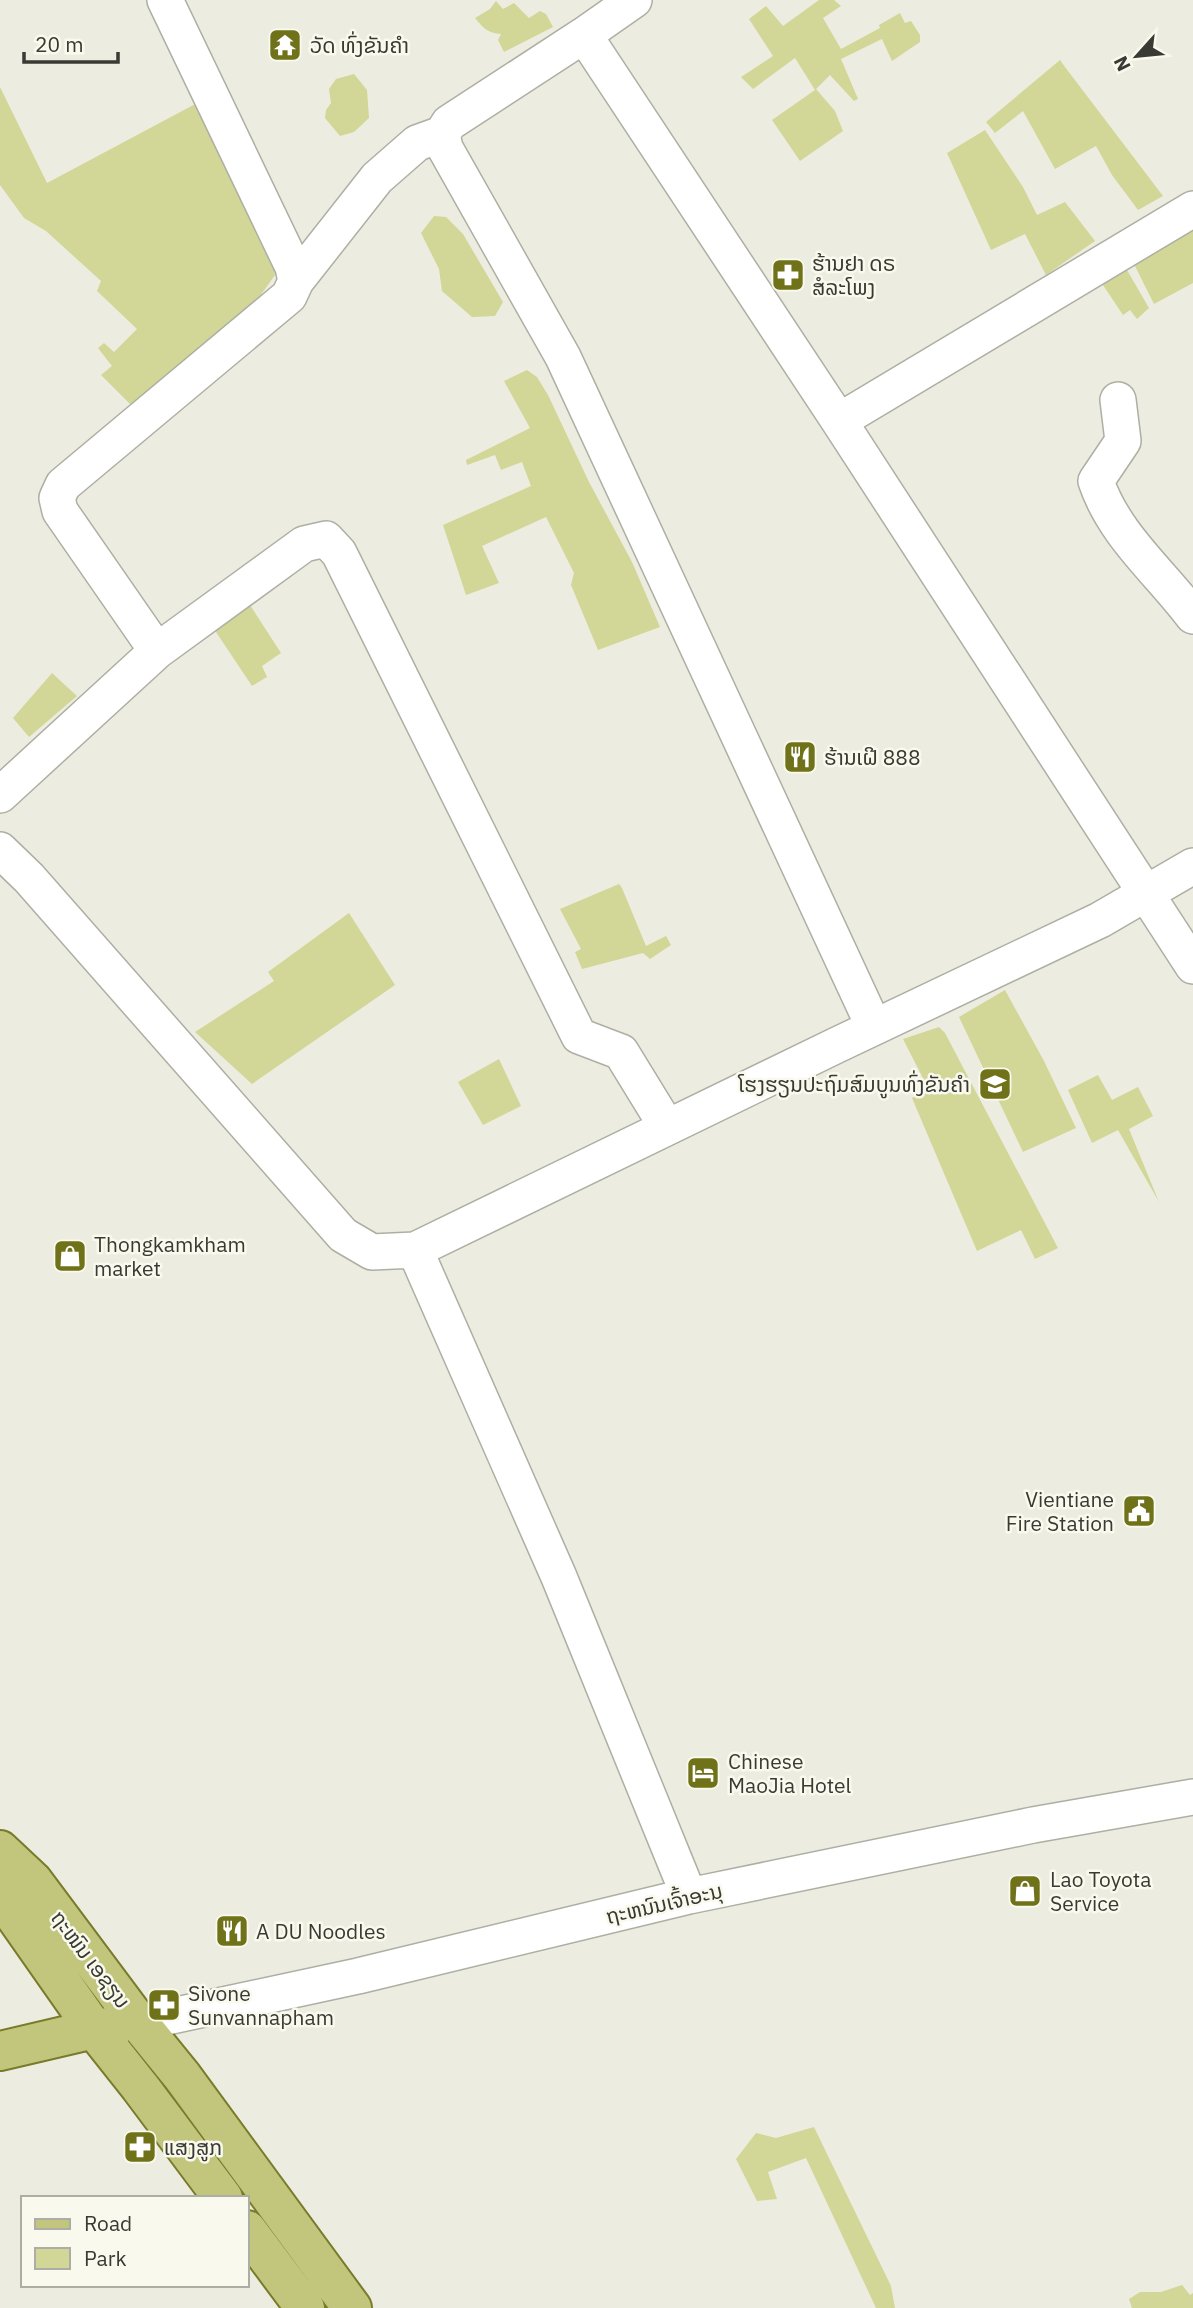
<svg xmlns="http://www.w3.org/2000/svg" width="1193" height="2308" font-family="'IBM Plex Sans','Noto Sans Lao',sans-serif">
  <style>
    .green { fill: #d2d697 }
    .lines { fill: none; stroke-linecap: round; stroke-linejoin: round }
    .minor-casing { stroke: #aeafa3; stroke-width: 38 }
    .major-casing { stroke: #787b2a; stroke-width: 42 }
    .minor { stroke: #fff; stroke-width: 35 }
    .major { stroke: #c2c57c; stroke-width: 38 }
    .labels { text-anchor: middle; dominant-baseline: central; stroke-width: 5; stroke-linejoin: round; paint-order: stroke }
    .poi-label { font-size: 21px; fill: #3a3a35; stroke: #f9faed; text-anchor: start }
    .street-label { font-size: 21px; fill: #3a3a35; stroke: #f9faed }
  </style>
  <rect width="100%" height="100%" fill="#ecede0"/>
  <path class="green" d="M819 0H834L841 6 823 18 841 49 880 28 879 25 900 13 905 23 911 21 920 35V42L892 61 882 39 841 59 858 99 854 101 830 75 816 89 835 111 843 131 800 161 772 120 815 90 795 58 753 89 741 77 773 56 749 19 766 6 783 26Z
    M496 1 503 9 514 3 529 18 540 11 546 14 553 27 504 52 498 40 501 34C488 33 483 28 475 18L490 9Z
    M1060 60 1065 67 1163 196 1138 210 1112 175 1096 146 1055 169 1023 111 995 133 986 122Z
    M354 74 367 90 369 118 354 132 340 136 325 118 326 110 331 103 329 89 336 79Z
    M0 87 47 183 199 102 271 250 275 275 260 296 132 406 101 375 112 366 98 348 104 343 114 352 137 329 97 291 101 281 46 231 24 218 0 185Z
    M985 130 1023 187 1037 215 1065 202 1095 241 1046 275 1025 234 991 250 947 153Z
    M434 216 446 217 463 234 503 302 495 316 472 317 442 291 439 269 421 233Z
    M1193 226V283L1154 304 1132 260Z
    M1127 270 1149 308 1137 319 1130 310 1123 315 1101 282Z
    M527 370 537 377 548 395 589 482 632 562 660 627 598 650 571 585 574 573 546 517 482 546 499 583 466 595 443 525 531 486 522 462 501 470 495 455 467 465 466 460 530 428 504 381Z
    M248 602 281 653 262 666 267 677 252 686 212 626Z
    M52 673 77 696 29 737 13 718Z
    M619 884 622 888 646 946 666 936 671 945 650 959 643 953 582 969 575 952 581 949 560 909Z
    M349 913 395 985 252 1084 195 1032 274 981 268 972Z
    M1005 990 1044 1061 1076 1128 1023 1152 959 1017Z
    M939 1027 945 1033 1058 1248 1035 1259 1021 1230 977 1251 912 1098 928 1088 903 1039Z
    M499 1059 521 1106 483 1125 458 1082Z
    M1098 1075 1112 1100 1138 1087 1153 1116 1129 1129 1159 1202 1118 1130 1092 1143 1068 1090Z
    M814 2127 891 2286 895 2308H876L806 2158 768 2172 777 2199 757 2201 736 2159 756 2133 776 2138Z
    M1182 2285 1190 2295 1193 2293V2308H1132L1129 2299 1140 2292H1161Z"/>
  <g class="lines">
    <defs>
      <path id="minor" d="M165 0 293 267 296 281
        M584 35 839 421 1193 966
        M442 134 445 148 563 357 874 1027
        M1118 400 1123 441 1096 481C1114 535 1160 572 1193 616
        M839 421 1193 209
        M157 651 60 511 57 498 63 485 289 296 296 281 377 178 417 143 442 134 449 123 584 35 634 0
        M0 795 157 651 304 544 326 539 339 553 579 1036 621 1052 667 1127
        M0 850 29 878 343 1235 372 1252 415 1250 837 1045 1100 920 1193 866
        M415 1250 559 1577 689 1896
        M139 2023 358 1976 689 1896 1033 1825 1193 1797"/>
      <path id="major" d="M0 1850 33 1881 139 2023 182 2076 352 2308
        M0 1895 94 2029 140 2087 223 2198
        M0 2051 94 2029 116 2026
        M247 2230 305 2308"/>
    </defs>
    <use href="#minor" class="minor-casing"/>
    <use href="#major" class="major-casing"/>
    <use href="#minor" class="minor"/>
    <use href="#major" class="major"/>
  </g>
  <defs>
    <symbol id="temple-square" viewBox="-11 -11 22 22"><rect x="-9" y="-9" width="18" height="18" rx="4" fill="#6f7218" stroke="#f9faed"/><path d="M0-6L5-2H3V0L6.5 2.5H4V6H1.5V3h-3V6H-4V2.5H-6.5L-3 0V-2H-5Z" fill="#fff"/></symbol>
    <symbol id="pharmacy-square" viewBox="-11 -11 22 22"><rect x="-9" y="-9" width="18" height="18" rx="4" fill="#6f7218" stroke="#f9faed"/><path d="M-2-6h4v4h4v4h-4v4h-4v-4h-4v-4h4Z" fill="#fff"/></symbol>
    <symbol id="restaurant-square" viewBox="-11 -11 22 22"><rect x="-9" y="-9" width="18" height="18" rx="4" fill="#6f7218" stroke="#f9faed"/><path d="M-5-6h1v4h1v-4h1v4h1v-4h1v5L-1.5 .5V6h-2V.5L-5-1ZM5-6V6H3V1.5H1.5Q1.5-4 5-6Z" fill="#fff"/></symbol>
    <symbol id="school-square" viewBox="-11 -11 22 22"><rect x="-9" y="-9" width="18" height="18" rx="4" fill="#6f7218" stroke="#f9faed"/><path d="M0-5L7-2L0 1L-7-2ZM-4 1L0 2.5L4 1V4Q0 6-4 4Z" fill="#fff"/></symbol>
    <symbol id="shop-square" viewBox="-11 -11 22 22"><rect x="-9" y="-9" width="18" height="18" rx="4" fill="#6f7218" stroke="#f9faed"/><path d="M-5-2.5h2.3a2.7 3.5 0 0 1 5.4 0H5L5.5 6h-11ZM-1.5-2.5h3a1.5 2.3 0 0 0-3 0Z" fill="#fff"/></symbol>
    <symbol id="civic-square" viewBox="-11 -11 22 22"><rect x="-9" y="-9" width="18" height="18" rx="4" fill="#6f7218" stroke="#f9faed"/><path d="M-.6-6.5H3V-4.5H.6V-3L4-1V1h2V6H-6V1h2V-1L-.6-3ZM-1.2 2.5V6h2.4V2.5Z" fill="#fff"/></symbol>
    <symbol id="hotel-square" viewBox="-11 -11 22 22"><rect x="-9" y="-9" width="18" height="18" rx="4" fill="#6f7218" stroke="#f9faed"/><path d="M-6-4.5h1.5V1H6V5H4.5V3h-9V5H-6ZM-4 0a1.8 1.8 0 1 1 3.6 0ZM.5 0V-2.5h3Q6-2.5 6 0Z" fill="#fff"/></symbol>
  </defs>
  <g fill-rule="evenodd">
    <use href="#temple-square" x="266" y="26" width="38" height="38"/>
    <use href="#pharmacy-square" x="769" y="256" width="38" height="38"/>
    <use href="#restaurant-square" x="781" y="738" width="38" height="38"/>
    <use href="#school-square" x="976" y="1065" width="38" height="38"/>
    <use href="#shop-square" x="51" y="1237" width="38" height="38"/>
    <use href="#civic-square" x="1120" y="1492" width="38" height="38"/>
    <use href="#hotel-square" x="684" y="1754" width="38" height="38"/>
    <use href="#shop-square" x="1006" y="1872" width="38" height="38"/>
    <use href="#restaurant-square" x="213" y="1912" width="38" height="38"/>
    <use href="#pharmacy-square" x="145" y="1986" width="38" height="38"/>
    <use href="#pharmacy-square" x="121" y="2128" width="38" height="38"/>
  </g>
  <g class="labels">
    <g class="poi-label">
      <text x="310" y="45">ວັດ ທົ່ງຂັນຄຳ</text>
      <text x="812" y="263">ຮ້ານຢາ ດຣ<tspan x="812" dy="24">ສໍລະໂພງ</tspan></text>
      <text x="824" y="757">ຮ້ານເຝີ 888</text>
      <text x="970" y="1084" text-anchor="end">ໂຮງຮຽນປະຖົມສົມບູນທົ່ງຂັນຄຳ</text>
      <text x="94" y="1244">Thongkamkham<tspan x="94" dy="24">market</tspan></text>
      <text x="1114" y="1499" text-anchor="end">Vientiane<tspan x="1114" dy="24">Fire Station</tspan></text>
      <text x="728" y="1761">Chinese<tspan x="728" dy="24">MaoJia Hotel</tspan></text>
      <text x="1050" y="1879">Lao Toyota<tspan x="1050" dy="24">Service</tspan></text>
      <text x="256" y="1931">A DU Noodles</text>
      <text x="188" y="1993">Sivone<tspan x="188" dy="24">Sunvannapham</tspan></text>
      <text x="164" y="2147">ແສງສູກ</text>
    </g>
    <g class="street-label">
      <text transform="translate(664 1903) rotate(-13)">ຖະຫນົນເຈົ້າອະນຸ</text>
      <text transform="translate(91 1959) rotate(53)">ຖະໜົນ ເອຊຽນ</text>
    </g>
  </g>
  <rect x="21" y="2196" width="228" height="91" fill="#f9faed" stroke="#adada3" stroke-width="2"/>
  <rect x="35" y="2219" width="35" height="10" fill="#c2c57c" stroke="#adada3" stroke-width="2"/>
  <text x="84" y="2231" font-size="21" fill="#3a3a35">Road</text>
  <rect x="35" y="2248" width="35" height="21" fill="#d2d697" stroke="#adada3" stroke-width="2"/>
  <text x="84" y="2266" font-size="21" fill="#3a3a35">Park</text>
  <g transform="translate(1137 56) rotate(243)" stroke="#f9faed" stroke-width="5" paint-order="stroke">
  <path d="M0-5L12 26L0 18L-12 26Z" fill="#3a3a35"/>
  <text y="-10" font-size="19" font-weight="bold" text-anchor="middle" fill="#3a3a35">N</text>
  </g>
  <path d="M24 52v10h94v-10" fill="none" stroke="#3a3a35" stroke-width="3.5"/>
  <text x="35" y="52" font-size="21" fill="#3a3a35" stroke="#f9faed" stroke-width="5" paint-order="stroke">20 m</text>
</svg>
